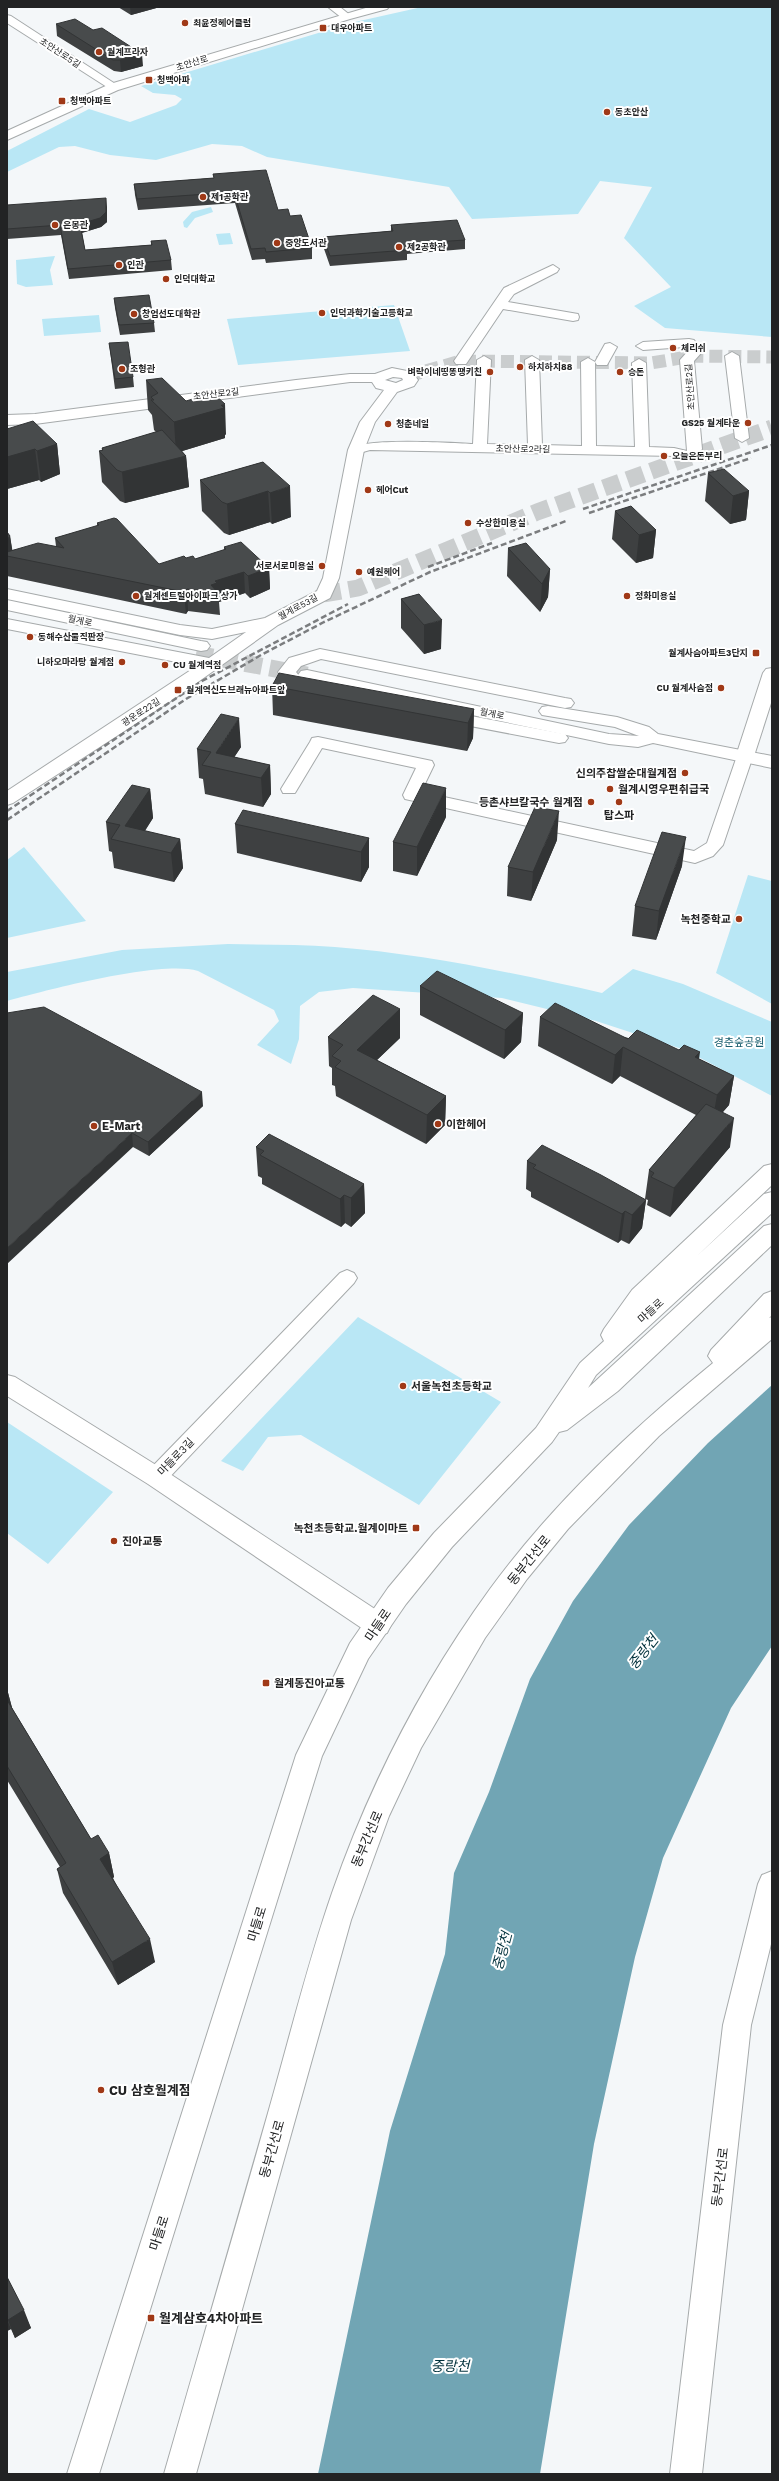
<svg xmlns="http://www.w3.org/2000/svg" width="779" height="2481" font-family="'Work Sans','Noto Sans KR',sans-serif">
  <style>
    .green { fill: #b9e7f5 }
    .water { fill: #71a5b4 }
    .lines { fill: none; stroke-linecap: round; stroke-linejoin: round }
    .tertiary-tunnel-far1 { stroke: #cacdce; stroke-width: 13; stroke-dasharray: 13 6; stroke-linecap: butt }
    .tertiary-tunnel { stroke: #cacdce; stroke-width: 17; stroke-dasharray: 17 8; stroke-linecap: butt }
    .secondary-tunnel { stroke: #cacdce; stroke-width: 17; stroke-dasharray: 17 8; stroke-linecap: butt }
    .minor-casing { stroke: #a6aaab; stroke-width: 2 }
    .tertiary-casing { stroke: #a6aaab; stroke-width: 2 }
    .secondary-casing { stroke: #a6aaab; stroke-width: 2 }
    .trunk-casing { stroke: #a6aaab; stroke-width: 2 }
    .minor { fill: #fff; fill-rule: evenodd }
    .tertiary { fill: #fff; fill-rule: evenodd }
    .secondary { fill: #fff; fill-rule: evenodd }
    .trunk { fill: #fff; fill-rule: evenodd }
    .rail { stroke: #7b7d7f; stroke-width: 2.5; stroke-dasharray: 6 3; stroke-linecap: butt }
    .wall { fill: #3e4041 }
    .shaded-wall { fill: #323435 }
    .building { fill: #484b4c; stroke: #323435 }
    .poi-dot { fill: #a03917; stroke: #fff; stroke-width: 1.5 }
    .labels { text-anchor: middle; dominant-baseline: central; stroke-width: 4; stroke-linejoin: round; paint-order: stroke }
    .far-poi-label { font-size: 9px; font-weight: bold; fill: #222324; stroke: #fff; text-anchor: start }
    .far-street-label { font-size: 9px; fill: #222324; stroke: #fff }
    .poi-label { font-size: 11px; font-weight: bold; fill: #222324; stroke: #fff; text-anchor: start }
    .park-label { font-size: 11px; fill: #185e6e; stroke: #fff }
    .street-label { font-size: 11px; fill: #222324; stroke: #fff }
    .near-street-label { font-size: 13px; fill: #222324; stroke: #fff }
    .near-poi-label { font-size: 13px; font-weight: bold; fill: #222324; stroke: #fff; text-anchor: start }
    .near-water-label { font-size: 14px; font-style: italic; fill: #00303b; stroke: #fff }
  </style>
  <rect width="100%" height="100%" fill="#f4f7f9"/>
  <path class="green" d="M422 7H772V337L665 328 634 306 671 287 624 238 652 187 600 181 578 214 472 219 449 187 267 157 242 146 212 144 156 160 110 155 75 146 59 147 7 172V151L89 109 130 122 176 105 182 99 175 95 153 93 141 86 355 22Z
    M211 207 213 212 195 218 187 228 184 227 183 222 192 212Z
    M230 233 233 244 219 245 216 234Z
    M55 256 50 270 53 285 26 287 17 284 16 260Z
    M394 305 410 351 238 365 227 319Z
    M99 315 101 332 44 336 42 319Z
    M24 847 86 921 7 938V860Z
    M748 875 772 881V1004L716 973Z
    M228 944C264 945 299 944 335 947 425 954 514 973 602 993L633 969 683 984 772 1022V1096L685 1050 596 1021 502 998 353 988 319 992 300 1006 299 1039 291 1064 257 1045 279 1021 274 1010 198 971C160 960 48 990 7 1001V972L122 950Z
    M358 1317 501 1402 419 1505 301 1435 268 1437 243 1471 221 1461Z
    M7 1422 113 1492 48 1564 7 1533Z"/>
  <path class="water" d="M772 1385V1646L731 1708 663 1858 635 1957 594 2144 540 2474H318L390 2131 445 1954 454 1873 489 1792 530 1679 573 1601 629 1525 708 1443Z"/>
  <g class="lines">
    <path class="tertiary-tunnel-far1" d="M408 376 461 361 651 363 693 356 772 357"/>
    <path class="tertiary-tunnel" d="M324 594 358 588 537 512 772 428"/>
    <path class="secondary-tunnel" d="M196 654 307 675"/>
    <defs>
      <path id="minor" d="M328 7H340L351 16 350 18H342Z
        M7 15 11 16 120 87 118 89H110L7 23Z
        M553 265 559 269 557 272 514 294 508 302 578 314 579 317 578 320 573 321 503 309 466 364H456L454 361 504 288Z
        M689 339 694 340 702 352 694 361 702 449 696 459 691 460 674 456 370 450 356 454 349 450C358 437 453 443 473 444L477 360 484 356 491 360 487 444 528 445 525 360 532 356 539 360 542 445 582 446 581 362 588 358 595 362 596 446 635 447 632 363 639 359 646 363 649 447 674 448 687 451 680 360 688 351 685 347 643 350 636 346 643 342Z
        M610 343 617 347 607 365H597L595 362 605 344Z
        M732 352 739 356 749 438 742 442 735 438 725 356Z
        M318 737 432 761 434 765 421 792 694 851 707 843 737 756 739 752H751L753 756 723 845 713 856 695 863 405 799 403 795 416 768 322 748 295 793H283L281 789 310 742 312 738Z
        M347 1270 354 1273 357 1278 354 1283 164 1483 156 1486 148 1483 145 1477 148 1471 340 1273Z"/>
      <path id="tertiary" d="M369 7H389L387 9 350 19 118 90 7 140V131L110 84Z
        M392 368 412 372 418 380 414 386 397 392 375 422 364 450 339 578 330 598 278 625 174 699 13 803 7 805V791L197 666 7 629V619L209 658 246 632 212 639 180 635 7 599V589L180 625 212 629 265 618 317 591 323 578 348 450 360 422 384 390 376 388 372 382H350L35 424 7 425V415L35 414 296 380 350 374H375ZM393 377 402 378 403 380 396 383 385 380Z
        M320 649 565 698 571 699 574 703 571 707 565 708 321 659 301 666 296 672C302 682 315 681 322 690L319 694C302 698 287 685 278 672L289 658Z
        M772 668V700L754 756 751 760H739L736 756 763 673 766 669Z
        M445 711 559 733 565 734 568 738 565 742 559 743 439 720 436 716 439 712Z
        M7 1375 15 1377 164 1470 387 1617 391 1625 387 1633 378 1636 369 1633 148 1484 7 1396Z"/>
      <path id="secondary" d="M7 600 201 641 207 642 210 646 207 650 201 651 7 610Z
        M307 670 609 734 639 736 615 727 542 715 539 711 542 707 548 706 617 717 649 727 658 734 772 756V768L653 743 638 747 609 744 301 679 298 675 301 671Z
        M772 1164V1185L697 1256 764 1194 772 1192V1213L596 1375 588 1388 764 1226 772 1224V1245L618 1391 567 1430 559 1432 552 1442 452 1547 406 1604 368 1659 322 1756 99 2474H67L296 1755 350 1643 388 1588 434 1533 536 1428 580 1363 604 1341 601 1335 604 1329 632 1290 764 1166Z"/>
      <path id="trunk" d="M772 1291V1315L769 1318 772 1317V1339L659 1436 568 1529 527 1579 485 1638 421 1748 389 1816 351 1920 196 2474H164C198 2354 234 2234 268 2113 289 2040 307 1965 332 1893 369 1786 423 1681 490 1589 553 1503 631 1430 713 1363L708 1356 711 1350 764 1294Z
        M772 1871V1940L751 2025 702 2474H670L723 2025 758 1884 762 1875Z"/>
    </defs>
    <use href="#minor" class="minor-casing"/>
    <use href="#tertiary" class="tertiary-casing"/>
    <use href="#secondary" class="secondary-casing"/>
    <use href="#trunk" class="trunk-casing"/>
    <use href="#minor" class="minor"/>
    <use href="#tertiary" class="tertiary"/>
    <use href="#secondary" class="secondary"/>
    <use href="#trunk" class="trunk"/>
    <path class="rail" d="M583 509 772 445
      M589 513 751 458
      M428 567 492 543
      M7 811 202 681 348 604
      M7 820 186 699 261 655 324 622 430 572 566 521"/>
  </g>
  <path class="wall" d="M118 7H160L131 15Z
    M56 24 143 66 121 72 114 71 57 36Z
    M213 174 278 210 290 216 312 248V259L266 263 265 259 252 260 235 203 138 210 135 195 134 184 214 178Z
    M7 205 107 207V222L101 227 82 233 85 250 151 245V241L171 260 172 270 69 279 61 235 7 239Z
    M391 225 465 240V249L407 254V260L330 266 323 246V237L391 231Z
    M114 298 154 323 155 332 120 335 115 308Z
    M109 343 133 377 134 387 115 389Z
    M146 380 186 401 226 434 225 435V438L182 451 186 456 189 487 125 503 120 501 102 482 99 451 102 450V448L156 432 154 430 152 415 148 410Z
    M7 429 57 444 60 474 41 482 39 480 7 489Z
    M263 462 291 517 272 524 270 522 229 535 224 533 202 511 200 480Z
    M708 473 749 491 746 520 730 524 705 501Z
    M615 511 656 530 653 558 636 563 612 539Z
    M97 523 159 564 186 558 195 559 224 550V547L269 568 270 589 250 598 245 593 219 602 220 615 188 611 186 614 7 576V532L10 536 12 550 56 546 55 538 97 526Z
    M508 548 550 569 548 597 540 612 507 576Z
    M419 594 441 649 424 654 401 628V599Z
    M272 686 474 709 473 738 467 751 273 715Z
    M241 747 234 757 270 765 271 794 263 807 205 794 203 779 199 778 197 749Z
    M150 789 153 818 145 831 180 839 183 868 174 882 114 868 112 852 109 851 106 822Z
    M446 817 417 876 393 871V842Z
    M235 824 369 838V867L361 882 237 853Z
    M557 840 531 901 507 896 508 867Z
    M682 866 656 940 632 936 635 906Z
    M420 986 523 1013 521 1042 504 1059 420 1015Z
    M400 1009V1038L377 1060 446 1096 445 1125 426 1144 336 1096 335 1086 332 1085V1068L329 1066 328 1037Z
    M7 1013 203 1106 149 1156 133 1147Z
    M540 1017 679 1050 699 1059 734 1076 729 1105 723 1112 730 1147 670 1217 647 1205 648 1200 645 1199 649 1170 696 1115 620 1076 612 1084 538 1046Z
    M256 1147 364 1184 365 1213 351 1227 345 1223 341 1227 262 1184V1178L258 1176Z
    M527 1161 646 1200 642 1228 629 1244 621 1240 618 1243 531 1197V1192L526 1189Z
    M7 1689 12 1708 91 1839 109 1853 114 1877 113 1878 155 1962 118 1985 63 1893 57 1869 60 1867 7 1780Z
    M7 2277 31 2328 15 2338 11 2329 7 2331Z"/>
  <path class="shaded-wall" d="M130 7H160L131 15Z
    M142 54 143 66 121 72 120 60Z
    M106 198 107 207V222L101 227 81 233 80 224Z
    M225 404 226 434 225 435V438L176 453 174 422Z
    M57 444 60 474 41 482 37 451Z
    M35 449 39 480 7 489V457Z
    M186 456 189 487 125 503 122 472Z
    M290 486 291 517 272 524 270 493Z
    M268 491 270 522 229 535 227 504Z
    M749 491 746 520 730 524 733 496Z
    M656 530 653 558 636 563 639 535Z
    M10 536 13 554 7 556V540Z
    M269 568 270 589 250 598 248 576Z
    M550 569 548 597 540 612 542 584Z
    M244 572 245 593 219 602 218 593 211 585 215 581Z
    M187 589 188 611 186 614 184 592Z
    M442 620 441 649 424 654V625Z
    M474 709 473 738 467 751 468 723Z
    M239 718 241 747 226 770 216 753Z
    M270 765 271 794 263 807 261 778Z
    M446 788V817L417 876V847Z
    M150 789 153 818 135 845 125 826Z
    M559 811 557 840 531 901 533 872Z
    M686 837 682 866 656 940 659 911Z
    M369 838V867L361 882V852Z
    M180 839 183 868 174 882 171 853Z
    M400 1009V1038L357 1079V1050Z
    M523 1013 521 1042 504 1059 505 1030Z
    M623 1047 620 1076 612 1084 615 1055Z
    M700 1052 696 1081 695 1057Z
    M734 1076 729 1105 712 1124 717 1095Z
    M202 1092 203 1106 149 1156 148 1142Z
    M446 1096 445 1125 426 1144 427 1115Z
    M734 1118 730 1147 670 1217 674 1188Z
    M132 1133 133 1147 7 1264V1248Z
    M364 1184 365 1213 351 1227V1198Z
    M344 1195 345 1223 341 1227 340 1199Z
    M646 1200 642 1228 629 1244 632 1215Z
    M625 1211 621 1240 618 1243 622 1214Z
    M7 1689 14 1715 7 1711Z
    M109 1853 114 1877 105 1883 100 1859Z
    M150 1939 155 1962 118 1985 112 1962Z
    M24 2310 31 2328 15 2338 8 2320Z
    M7 2320 11 2329 7 2331Z"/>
  <path class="building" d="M75 19 93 30 102 28 142 54 120 60H113L56 24Z
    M266 170 278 210 288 209 290 216 301 215 312 248 266 252 265 248 251 249 234 192 137 199 134 184 214 178 213 174Z
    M106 198V212L100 218 80 224 85 250 152 245 151 241 166 240 171 260 68 269 60 225 7 229V205Z
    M457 220 465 240 405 244 407 250 330 256 323 237 393 231 391 225Z
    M149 295 154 323 119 325 114 298Z
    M128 342 133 377 115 379 109 343Z
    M162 378 186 401 213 393 225 404 221 405 224 408 174 422 151 400H154L151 397 158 393 146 380Z
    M33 421 57 444 37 451 35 449 7 457V429Z
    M162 430 186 456 122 472 117 470 99 451 103 450 102 448Z
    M263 462 290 486 270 493 268 491 227 504 222 502 200 480Z
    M724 469 749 491 733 496 708 473Z
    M631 506 656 530 639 535 615 511Z
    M114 518 117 519 159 564 184 556 186 558 193 556 195 559 226 549 224 547 241 542 269 568 248 576 244 572 215 581 217 583 211 585 218 593 187 589 184 592 7 556V552L38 543 64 548 55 538 99 525 97 523Z
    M7 532 10 536 7 540Z
    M526 543 550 569 542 584 508 548Z
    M419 594 442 620 424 625 401 599Z
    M279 673 474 709 468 723 272 686Z
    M221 714 239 718 216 753 270 765 261 778 202 765 211 752 197 749Z
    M423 783 446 788 417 847 393 842Z
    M132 785 150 789 125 826 180 839 171 853 111 839 120 825 106 822Z
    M535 807 559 811 533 872 508 867Z
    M243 810 369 838 361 852 235 824Z
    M662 832 686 837 659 911 635 906Z
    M437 971 523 1013 505 1030 420 986Z
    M373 995 400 1009 357 1050 446 1096 427 1115 335 1067 341 1061 332 1056 343 1045 328 1037Z
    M555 1003 628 1039 637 1030 679 1050 684 1045 700 1052 695 1057 734 1076 717 1095 623 1047 615 1055 540 1017Z
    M44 1007 202 1092 148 1142 132 1133 7 1248V1013Z
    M706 1104 734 1118 674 1188 651 1177 654 1173 649 1170Z
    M269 1134 364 1184 351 1198 344 1195 340 1199 260 1155 264 1151 256 1147Z
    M542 1145 601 1175 646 1200 632 1215 625 1211 622 1214 533 1168 536 1165 527 1161Z
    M7 1700 91 1839 98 1835 109 1853 100 1859 150 1939 112 1962 57 1869 66 1863 7 1766Z
    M7 2277 24 2310 8 2320 7 2319Z"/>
  <g class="poi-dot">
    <circle cx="185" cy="23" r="4"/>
    <rect x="319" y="24" width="8" height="8" rx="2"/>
    <circle cx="99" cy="52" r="4"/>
    <rect x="145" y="76" width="8" height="8" rx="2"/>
    <rect x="58" y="97" width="8" height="8" rx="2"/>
    <circle cx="607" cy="112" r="4"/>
    <circle cx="203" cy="197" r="4"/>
    <circle cx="55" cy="225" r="4"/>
    <circle cx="277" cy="243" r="4"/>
    <circle cx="399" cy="247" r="4"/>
    <circle cx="119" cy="265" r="4"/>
    <circle cx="166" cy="279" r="4"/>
    <circle cx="322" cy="313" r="4"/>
    <circle cx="134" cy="314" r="4"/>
    <circle cx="673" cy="348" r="4"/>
    <circle cx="520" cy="367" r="4"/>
    <circle cx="122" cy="369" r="4"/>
    <circle cx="490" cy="372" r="4"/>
    <circle cx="620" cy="372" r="4"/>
    <circle cx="748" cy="423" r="4"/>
    <circle cx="388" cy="424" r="4"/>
    <circle cx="664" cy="456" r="4"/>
    <circle cx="368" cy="490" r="4"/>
    <circle cx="468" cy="523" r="4"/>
    <circle cx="322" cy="566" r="4"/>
    <circle cx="359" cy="572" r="4"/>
    <circle cx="136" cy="596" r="4"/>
    <circle cx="627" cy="596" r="4"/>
    <circle cx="30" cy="637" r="4"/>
    <rect x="752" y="649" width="8" height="8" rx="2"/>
    <circle cx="122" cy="662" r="4"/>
    <circle cx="165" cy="665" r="4"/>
    <circle cx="721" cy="688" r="4"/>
    <rect x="174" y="686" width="8" height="8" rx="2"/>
    <circle cx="685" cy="773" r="4"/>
    <circle cx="610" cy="789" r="4"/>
    <circle cx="591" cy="802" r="4"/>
    <circle cx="619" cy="802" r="4"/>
    <circle cx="739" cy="919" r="4"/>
    <circle cx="438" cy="1124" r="4"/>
    <circle cx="94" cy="1126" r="4"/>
    <circle cx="403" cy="1386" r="4"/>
    <rect x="412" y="1524" width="8" height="8" rx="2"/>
    <circle cx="114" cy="1541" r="4"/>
    <rect x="262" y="1679" width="8" height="8" rx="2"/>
    <circle cx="101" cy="2090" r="4"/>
    <rect x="147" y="2314" width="8" height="8" rx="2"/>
  </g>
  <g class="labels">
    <g class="far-poi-label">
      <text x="193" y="23">최윤정헤어클럽</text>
      <text x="331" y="28">대우아파트</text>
      <text x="107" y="52">월계프라자</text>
      <text x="157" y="80">청백아파</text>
      <text x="70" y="101">청백아파트</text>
      <text x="615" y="112">동초안산</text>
      <text x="211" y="197">제1공학관</text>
      <text x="63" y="225">은봉관</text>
      <text x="285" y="243">중앙도서관</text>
      <text x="407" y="247">제2공학관</text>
      <text x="127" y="265">인관</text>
      <text x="174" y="279">인덕대학교</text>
      <text x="330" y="313">인덕과학기술고등학교</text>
      <text x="142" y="314">창업선도대학관</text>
      <text x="681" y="348">체리쉬</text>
      <text x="528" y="367">하치하치88</text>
      <text x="130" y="369">조형관</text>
      <text x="482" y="372" text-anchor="end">벼락이네띵똥땡키친</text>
      <text x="628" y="372">승돈</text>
      <text x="740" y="423" text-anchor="end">GS25 월계타운</text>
      <text x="396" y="424">청춘네일</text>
      <text x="672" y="456">오늘은돈부리</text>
      <text x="376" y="490">헤어Cut</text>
      <text x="476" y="523">수상한미용실</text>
      <text x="314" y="566" text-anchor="end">서로서로미용실</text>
      <text x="367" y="572">예원헤어</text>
      <text x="144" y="596">월계센트럴아이파크 상가</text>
      <text x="635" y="596">정화미용실</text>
      <text x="38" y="637">동해수산물직판장</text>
      <text x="748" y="653" text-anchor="end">월계사슴아파트3단지</text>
      <text x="114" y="662" text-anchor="end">니하오마라탕 월계점</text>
      <text x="173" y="665">CU 월계역점</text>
      <text x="713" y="688" text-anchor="end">CU 월계사슴점</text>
      <text x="186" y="690">월계역신도브래뉴아파트앞</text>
    </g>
    <g class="far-street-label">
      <text transform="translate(60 53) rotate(33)">초안산로5길</text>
      <text transform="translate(192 63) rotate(-17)">초안산로</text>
      <text transform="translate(690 387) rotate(-94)">초안산로2길</text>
      <text transform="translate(216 394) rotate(-7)">초안산로2길</text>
      <text transform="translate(523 449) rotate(1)">초안산로2라길</text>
      <text transform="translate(298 607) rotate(-28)">월계로53길</text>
      <text transform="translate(80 621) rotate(12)">월계로</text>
      <text transform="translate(141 712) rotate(-33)">광운로22길</text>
      <text transform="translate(492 714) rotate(12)">월계로</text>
    </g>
    <g class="poi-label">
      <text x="677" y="773" text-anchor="end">신의주찹쌀순대월계점</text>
      <text x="618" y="789">월계시영우편취급국</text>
      <text x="583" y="802" text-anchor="end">등촌샤브칼국수 월계점</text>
      <text x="619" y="815" text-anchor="middle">탑스파</text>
      <text x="731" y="919" text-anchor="end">녹천중학교</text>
      <text x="446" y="1124">이한헤어</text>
      <text x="102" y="1126">E-Mart</text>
      <text x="411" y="1386">서울녹천초등학교</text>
      <text x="408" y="1528" text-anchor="end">녹천초등학교.월계이마트</text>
      <text x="122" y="1541">진아교통</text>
      <text x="274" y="1683">월계동진아교통</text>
    </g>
    <g class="park-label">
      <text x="739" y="1042">경춘숲공원</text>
    </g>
    <g class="street-label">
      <text transform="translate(651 1311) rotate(-42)">마들로</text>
      <text transform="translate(176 1457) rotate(-46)">마들로3길</text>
    </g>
    <g class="near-street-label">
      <text transform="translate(529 1560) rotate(-51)">동부간선로</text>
      <text transform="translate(378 1625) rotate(-56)">마들로</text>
      <text transform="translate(367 1839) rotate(-67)">동부간선로</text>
      <text transform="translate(257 1924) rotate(-73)">마들로</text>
      <text transform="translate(272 2149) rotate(-74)">동부간선로</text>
      <text transform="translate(720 2177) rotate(-83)">동부간선로</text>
      <text transform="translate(159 2233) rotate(-72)">마들로</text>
    </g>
    <g class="near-poi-label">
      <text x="109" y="2090">CU 삼호월계점</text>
      <text x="159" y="2318">월계삼호4차아파트</text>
    </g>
    <g class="near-water-label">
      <text transform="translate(643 1652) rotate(-52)">중랑천</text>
      <text transform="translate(502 1951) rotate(-75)">중랑천</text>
      <text x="450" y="2366">중랑천</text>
    </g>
  </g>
  <rect width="779" height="2481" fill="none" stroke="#222324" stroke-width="16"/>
</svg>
